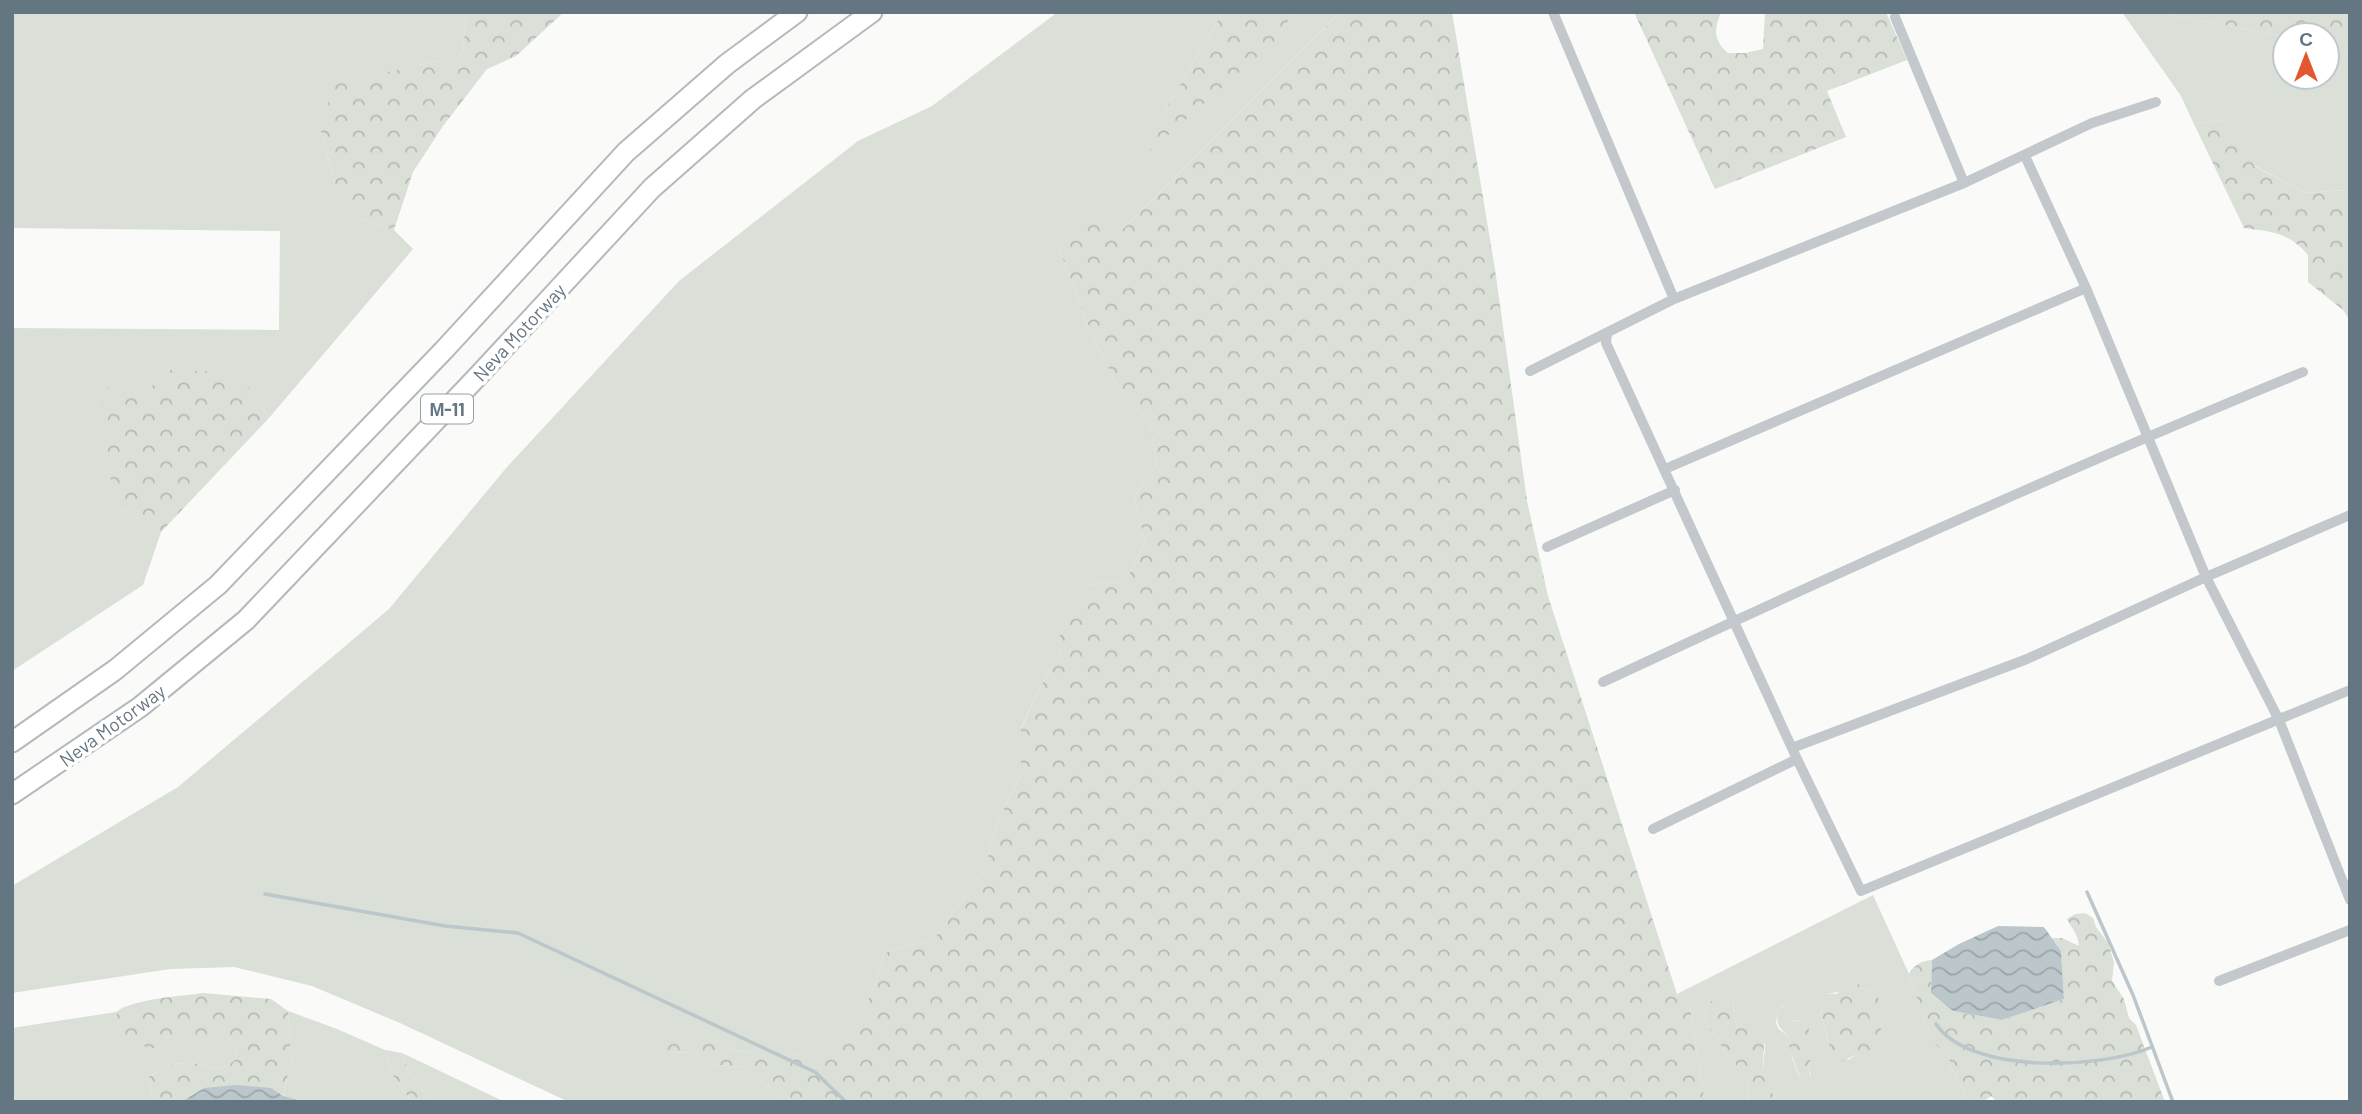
<svg xmlns="http://www.w3.org/2000/svg" width="2362" height="1114" font-family="Barlow,sans-serif">
  <style>
    .grass { fill: #dadfd7; fill-rule: evenodd }
    .forest { fill: url(#forest-crowns) }
    .water { fill: url(#water-waves) }
    .lines { fill: none; stroke-linecap: round; stroke-linejoin: round }
    .stream { stroke: #bbc7cb; stroke-width: 3.5 }
    .motorway-casing { stroke: #b4b9bd; stroke-width: 23 }
    .minor { stroke: #c3c8cc; stroke-width: 10 }
    .motorway { stroke: #fff; stroke-width: 19 }
    .labels { text-anchor: middle; dominant-baseline: central; stroke-width: 7; stroke-linejoin: round; paint-order: stroke }
    .shield { fill: #fff; stroke: #939fa8; stroke-width: 2 }
    .shield-label { font-size: 18px; font-weight: bold; fill: #657683 }
    .street-label { font-size: 19px; fill: #657683; stroke: #fff }
  </style>
  <defs>
    <pattern id="forest-crowns" width="20" height="18" patternUnits="userSpaceOnUse" patternTransform="scale(1.75)"><rect width="20" height="18" fill="#dadfd7"/><path d="M2 6a3 3 0 1 1 6 0M12 15a3 3 0 1 1 6 0" fill="none" stroke="#b4b9b4"/></pattern>
    <pattern id="water-waves" width="16" height="10" patternUnits="userSpaceOnUse" patternTransform="scale(1.75)"><rect width="16" height="10" fill="#bbc7cb"/><path d="M0 5q4-4 8 0t8 0" fill="none" stroke="#9ca6aa"/></pattern>
  </defs>
  <rect width="100%" height="100%" fill="#fafaf8"/>
  <path class="grass" d="M12 12H466L463 55 334 84 321 132 335 184 360 219 394 230 413 249 269 418 249 389 169 370 145 393 117 506 161 532 143 585 12 671V328L279 330 280 231 12 228Z
    M1058 12H1223L1164 112 1276 40 1294 12H1340L1121 231 1058 246 1092 335 1117 385 1150 424 1157 465 1134 497 1145 542 1126 581 1090 585 1062 650 1037 693 1021 728V775L999 819 983 872 934 939 884 953C874 991 858 1039 819 1055 811 1058 806 1053 798 1054 790 1054 781 1062 774 1066L756 1050C737 1055 724 1047 710 1035L669 1053 693 1052 715 1065 742 1067 772 1089 782 1102H569L400 1023 312 986 234 967 170 969 12 993V886L178 787 389 609 507 467 679 281 858 141 932 106Z
    M2122 12H2157L2285 37V77H2327V46L2350 52V195L2345 190 2306 193 2253 165 2237 130 2220 120 2194 124 2181 96Z
    M1873 895 1909 974 1916 993 1917 1003 1933 1041 1949 1057 1951 1067 1965 1093 1966 1102H1773L1775 1097C1760 1081 1764 1067 1765 1045L1751 1028H1738L1733 1014 1734 1001 1709 1003 1704 1015 1708 1028 1717 1037 1723 1050 1733 1060 1747 1082 1749 1102H1695L1704 1096 1690 1006 1677 994ZM1860 988 1873 991 1881 1028 1878 1048C1868 1053 1856 1053 1848 1060L1829 1045 1820 1011 1824 993C1837 994 1847 989 1860 988ZM1783 1006 1786 1019 1800 1021C1807 1036 1816 1054 1808 1069L1811 1075 1799 1076 1792 1058 1789 1037 1779 1029 1776 1023 1778 1009Z
    M288 1011 337 1029 385 1050 392 1074 412 1102H307L284 1096 285 1084 292 1065Z
    M116 1012 121 1032 164 1038 177 1036 190 1037 203 1041 214 1036H227L235 1045 237 1058C216 1079 209 1062 185 1063 172 1063 160 1071 148 1077L154 1102H12V1028Z
    M402 1053 505 1102H429C422 1084 406 1073 402 1053Z"/>
  <path class="forest" d="M466 12H564L516 56 487 69 443 126 413 172 394 230 360 219 335 184 321 132 333 84 463 55Z
    M1223 12H1294L1276 40 1150 151 1164 112Z
    M1340 12H1452L1495 269 1527 501 1548 596 1677 994 1690 1006 1704 1096 1695 1102H782L772 1089 742 1067 715 1065 693 1052 668 1053 665 1036 710 1035C724 1047 737 1055 756 1050L774 1065C781 1062 790 1054 798 1054 806 1053 811 1058 819 1054 858 1038 874 991 884 953L934 939 983 872 999 819 1021 775V729L1037 693 1062 650 1058 621 1090 585 1126 581 1145 542 1134 497 1157 465 1150 424 1117 385 1092 335 1058 246 1096 217 1122 230Z
    M1634 12H1721C1714 30 1713 40 1728 53H1745L1763 49 1765 12H1886L1907 60 1827 91 1846 137 1715 189Z
    M2157 12H2350V52L2327 46V35H2285V37Z
    M2220 120 2237 130 2254 166 2306 193 2346 190 2350 195V321L2343 310 2308 282V255C2288 232 2273 232 2244 228L2194 124Z
    M169 370 205 371 249 388 269 418 161 532 117 506 104 450 101 387 145 393Z
    M2085 913 2093 918 2096 927 2108 943 2114 962 2112 981 2124 999 2129 1018 2136 1025 2165 1102H1997L1991 1096 1983 1102H1966L1965 1093 1951 1067 1949 1057 1933 1042 1917 1003 1916 993 1909 974C1915 964 1921 961 1932 960L1931 993 1953 1011 2002 1020 2064 999 2061 951 2052 938H2062L2079 946C2078 934 2072 929 2067 919L2075 914Z
    M1852 978 1858 981 1860 988 1873 991 1878 996 1881 1028 1880 1041 1878 1048 1873 1052 1853 1056 1841 1062 1831 1052 1820 1011V998L1824 993 1837 994Z
    M203 993 271 999 288 1011 292 1065 285 1084 284 1095 270 1088H204L181 1102H154L148 1077C160 1071 172 1063 185 1063 209 1062 216 1079 237 1058L235 1045 227 1036H214L203 1041 177 1036 164 1038 154 1048 142 1046 121 1032 116 1012C132 999 182 996 203 993Z
    M1721 995 1734 1001 1733 1014 1738 1028H1751L1764 1032C1765 1056 1758 1078 1775 1097L1773 1102H1749L1747 1082 1733 1060 1723 1050 1717 1037 1708 1028 1704 1015 1709 1003Z
    M1784 1006 1787 1019 1807 1023C1811 1035 1814 1058 1808 1069L1812 1082H1802L1790 1051 1789 1037C1778 1025 1776 1027 1778 1009Z
    M385 1050 402 1053C406 1073 422 1084 429 1102H412L392 1074Z"/>
  <path class="water" d="M1998 926 2044 927 2061 951 2064 999 2002 1020 1953 1011 1931 993 1932 960 1959 944Z
    M237 1085 271 1088 284 1096 307 1102H181L204 1088Z"/>
  <g class="lines">
    <path class="stream" d="M2087 892 2133 995 2173 1102
      M265 894 445 926 518 933 815 1072 846 1102
      M1936 1024C1970 1075 2101 1069 2152 1047"/>
    <defs>
      <path id="motorway" d="M12 742 115 670 218 585 444 350 626 152 727 64 797 12
        M12 794 140 707 246 620 478 376 652 188 753 99 872 12"/>
    </defs>
    <use href="#motorway" class="motorway-casing"/>
    <path class="minor" d="M1553 12 1674 299
      M1895 17 1964 183
      M2025 156 2086 288 2206 577 2279 720 2350 900
      M1607 333 1606 343 1797 759 1861 891 2350 690
      M1530 371 1674 299 1964 183 2092 123 2156 102
      M1665 469 2086 288
      M1547 547 1675 490
      M1603 682C1834 574 2067 469 2303 372
      M1792 748 2027 659 2206 577 2350 515
      M1653 829 1797 759
      M2219 981 2350 930"/>
    <use href="#motorway" class="motorway"/>
  </g>
  <g class="labels">
    <rect class="shield" x="421" y="394.5" width="52" height="29" rx="5"/>
    <g class="shield-label">
      <text x="447" y="409">М-11</text>
    </g>
    <g class="street-label">
      <text transform="translate(519 332) rotate(-47)">Neva Motorway</text>
      <text transform="translate(112 725) rotate(-36)">Neva Motorway</text>
    </g>
  </g>
  <rect width="2362" height="1114" fill="none" stroke="#657683" stroke-width="28"/>
  <g transform="translate(2306 56)"><circle r="33" fill="#ffffff" stroke="#c1c8cd" stroke-width="2"/>
  <path d="M0-5L12 26L0 18L-12 26Z" fill="#e4572e"/>
  <text y="-10" font-size="19" font-weight="bold" text-anchor="middle" fill="#657683">С</text>
  </g>
</svg>
